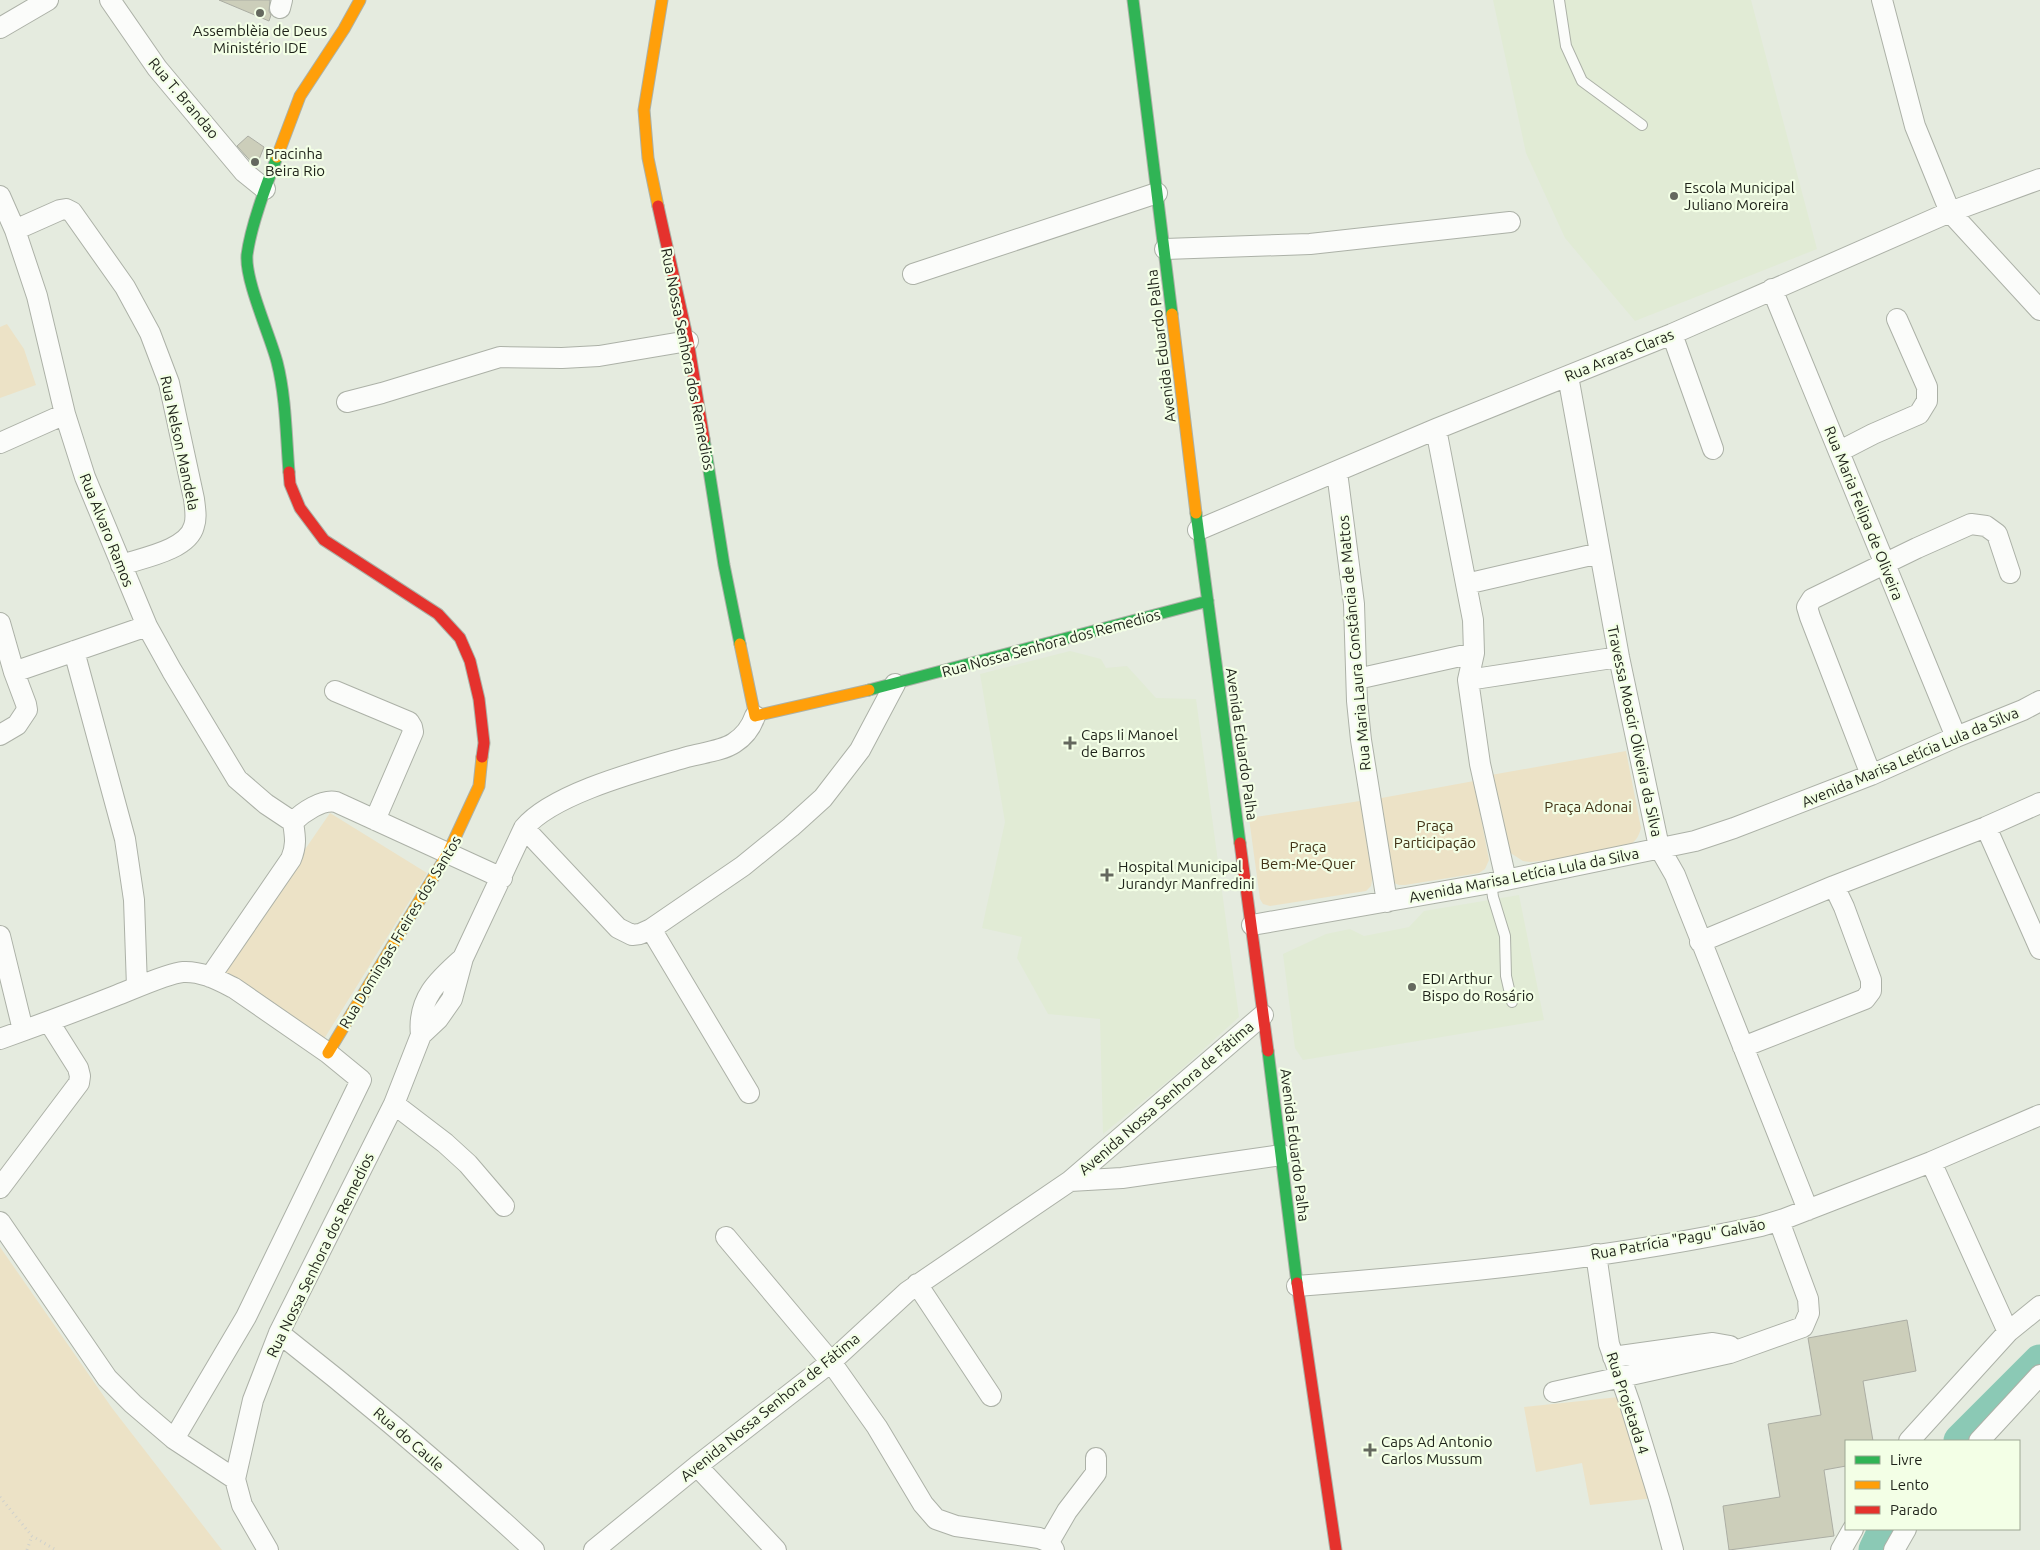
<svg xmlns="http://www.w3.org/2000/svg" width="2040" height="1550" font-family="Ubuntu,sans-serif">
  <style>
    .built { fill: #e1ebd5 }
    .green { fill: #ece2c6 }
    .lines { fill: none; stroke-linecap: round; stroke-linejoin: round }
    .river { stroke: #8bc9b5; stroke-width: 35 }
    .building { fill: #ccceba; stroke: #abada3 }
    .lane-casing { stroke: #acb1a7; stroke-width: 12 }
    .street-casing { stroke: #acb1a7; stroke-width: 22 }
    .fast-casing { stroke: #acb1a7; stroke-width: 13 }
    .slow-casing { stroke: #acb1a7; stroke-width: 13 }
    .jam-casing { stroke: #acb1a7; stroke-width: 13 }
    .path { stroke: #cfd1cc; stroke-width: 3; stroke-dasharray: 1 4; stroke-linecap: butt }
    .lane { stroke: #fbfcfa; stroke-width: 10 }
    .street { stroke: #fbfcfa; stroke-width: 20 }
    .fast { stroke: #30b455; stroke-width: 11 }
    .slow { stroke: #ff9f0a; stroke-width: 11 }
    .jam { stroke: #e5322d; stroke-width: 11 }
    .poi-dot { fill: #64685e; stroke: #f3ffe6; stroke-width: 2 }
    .labels { text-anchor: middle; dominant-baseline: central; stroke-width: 4.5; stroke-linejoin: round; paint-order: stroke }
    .poi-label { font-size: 15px; fill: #1e2219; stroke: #f3ffe6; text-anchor: start }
    .street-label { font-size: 15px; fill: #1e2219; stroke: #f3ffe6 }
    .park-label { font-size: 15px; fill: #413215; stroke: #f3ffe6 }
  </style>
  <rect width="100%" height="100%" fill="#e5ebdf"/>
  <path class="built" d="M1493 0H1751L1817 249 1635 321 1565 238 1526 153Z
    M1070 651 1101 659 1106 668 1127 666 1156 698 1196 699 1239 1017 1175 1075 1103 1134 1100 1019 1048 1014 1017 958 1022 937 982 928 1005 822 980 674Z
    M1519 895 1544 1020 1303 1060 1295 1048 1283 954 1326 934 1350 929 1364 936 1409 927 1424 911Z"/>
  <path class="green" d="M7 324 24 349 36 385 0 398V327Z
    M1626 751 1641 828C1639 835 1637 840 1631 844 1617 853 1551 860 1531 862L1523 861 1509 852 1491 775Z
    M1474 781 1489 860 1485 869 1479 873 1405 885H1399L1392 882 1376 799Z
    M1360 801 1373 875 1371 886 1366 891 1270 906 1263 904 1260 899 1249 818Z
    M330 813 427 873 324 1039 221 972Z
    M0 1247 112 1408 222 1550H0Z
    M1638 1395 1663 1497 1590 1505 1582 1463 1536 1472 1524 1407Z"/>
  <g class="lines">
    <path class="river" d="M1961 1441 2040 1362
      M1876 1550 1886 1529"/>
  </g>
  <path class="building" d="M219 0H270L269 11 271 15 269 21Z
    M248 136 264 147 256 167 237 146Z
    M1907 1320 1916 1371 1863 1381 1873 1441H1846V1466L1824 1470 1834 1536 1729 1550 1723 1506 1780 1497 1768 1424 1821 1415 1808 1338Z"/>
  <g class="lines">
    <defs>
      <path id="lane" d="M1559 0 1566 46 1582 81 1642 125
        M1491 883 1493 897 1505 936 1506 976 1512 1002"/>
      <path id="street" d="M110 0 157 68 244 172 265 189
        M1882 0 1915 126 1950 212 2040 310
        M280 8 282 0
        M0 28 48 0
        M0 196 15 230 37 296 65 414 85 477 147 626 172 671 237 779 266 804 293 822
        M15 230 60 210 66 209 72 212 125 287 150 333 169 383 194 499C195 508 197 518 194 526 188 550 142 558 121 565
        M1165 249 1310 244 1510 222
        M913 274 1157 193
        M1772 289 1956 737
        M1672 334 1713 449
        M1568 376 1619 657 1659 847 1675 875 1808 1210
        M347 402 382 393 500 357 562 358 599 356 688 341
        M1436 429 1473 620 1474 653 1468 680 1480 764 1506 880
        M0 443 65 414
        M1840 451 1873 434 1919 414 1927 401V387L1897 319
        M1337 472 1354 604 1357 701 1361 740 1387 902
        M1198 530 1436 429 1672 334 1950 212 2040 179
        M1466 584 1600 553
        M0 623 14 672 26 704 27 710 17 725 0 735
        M74 651 125 839 134 900 137 987
        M14 672 147 626
        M1357 679 1474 653
        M1468 680 1619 657
        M335 691 409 722 412 727 413 732 375 820
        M1871 775 1810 617 1807 607 1812 599 1917 548 1971 524 1986 526 1997 534 2010 573
        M293 822C303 812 322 799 336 802L502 878
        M1986 827 2040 949
        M524 828 618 928 632 935 640 934 651 929 743 866 791 827 823 798 860 750 895 684
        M1252 925 1491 883 1695 841 1734 828 1871 775 1956 737 2023 710 2040 701
        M651 929 749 1093
        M0 936 23 1030
        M1700 942 1834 886 1986 827 2040 803
        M210 977 291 859C297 845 295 836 293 822
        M421 1035C417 999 438 980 463 958
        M0 1039C39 1025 77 1011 115 996 131 990 168 973 183 972 202 971 218 980 234 988L328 1053 361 1080 246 1317 174 1439
        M1743 1047 1865 999 1871 991V980L1844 907 1834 886
        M394 1104 445 1143 468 1164 504 1206
        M1931 1162 2008 1332
        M1070 1181 1122 1178 1282 1155
        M0 1188 79 1083 80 1076 78 1068 49 1022
        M0 1222 107 1378 133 1404 174 1439 235 1479
        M726 1237 831 1362 877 1427 923 1504 936 1519 956 1526 1039 1538 1049 1542 1054 1550
        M1596 1254 1609 1344 1630 1404 1660 1502 1673 1550
        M917 1284 991 1396
        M1297 1286C1452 1274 1609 1259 1761 1226L1784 1219 1931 1162 2040 1115
        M279 1333C367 1402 452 1474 534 1550
        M1613 1357 1713 1343 1730 1346
        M1554 1392 1730 1353 1803 1327 1809 1313 1808 1299 1779 1221
        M1909 1441 2008 1332 2040 1306
        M1979 1441 2040 1375
        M697 1466 776 1550
        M1049 1542 1067 1511 1096 1473V1458
        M268 1550 242 1505 235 1479 253 1400 279 1333 394 1104 421 1035 438 1019 452 999 463 958 524 828C553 793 643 770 687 757 701 753 722 751 734 743 745 736 751 728 755 716
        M594 1550 697 1466 831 1362 907 1292 1070 1181 1263 1015
        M1841 1550 1853 1529
        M1894 1550 1906 1529"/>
      <path id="fast" d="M1133 0 1172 314
        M277 157C266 186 251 225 247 255 245 281 270 335 277 362 286 397 286 436 289 472
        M704 439 724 565 740 644
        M1196 513 1240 843
        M869 690 1208 601
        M1268 1051 1297 1283"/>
      <path id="slow" d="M277 157 300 96 344 29 360 0
        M658 206 648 158 644 110 662 0
        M1172 314 1196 513
        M740 644 755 716 869 690
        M328 1053 448 853 479 786 482 757"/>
      <path id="jam" d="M658 206 688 341 704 439
        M289 472 290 484 300 508 324 540 438 614 460 638 470 661 479 699 484 743 482 757
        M1240 843 1268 1051
        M1297 1283 1336 1550"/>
    </defs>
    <use href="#lane" class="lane-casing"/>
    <use href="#street" class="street-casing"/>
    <use href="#fast" class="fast-casing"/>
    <use href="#slow" class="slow-casing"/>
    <use href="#jam" class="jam-casing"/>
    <path class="path" d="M0 1497 32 1536 56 1550
      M27 1550 32 1536"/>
    <use href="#lane" class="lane"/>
    <use href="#street" class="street"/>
    <use href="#fast" class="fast"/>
    <use href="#slow" class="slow"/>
    <use href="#jam" class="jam"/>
  </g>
  <g class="poi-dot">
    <circle cx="260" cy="13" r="5"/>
    <circle cx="255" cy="162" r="5"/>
    <circle cx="1674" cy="196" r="5"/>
    <path d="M1067.5 735.5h5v5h5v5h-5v5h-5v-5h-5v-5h5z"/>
    <path d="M1104.5 867.5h5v5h5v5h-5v5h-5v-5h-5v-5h5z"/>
    <circle cx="1412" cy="987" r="5"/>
    <path d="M1367.5 1442.5h5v5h5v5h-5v5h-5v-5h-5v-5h5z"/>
  </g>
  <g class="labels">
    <g class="poi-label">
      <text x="260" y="30" text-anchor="middle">Assemblèia de Deus<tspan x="260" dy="17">Ministério IDE</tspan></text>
      <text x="265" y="153">Pracinha<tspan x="265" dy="17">Beira Rio</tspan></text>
      <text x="1684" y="187">Escola Municipal<tspan x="1684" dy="17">Juliano Moreira</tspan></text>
      <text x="1081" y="734">Caps Ii Manoel<tspan x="1081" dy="17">de Barros</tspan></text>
      <text x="1118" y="866">Hospital Municipal<tspan x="1118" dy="17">Jurandyr Manfredini</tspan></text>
      <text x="1422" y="978">EDI Arthur<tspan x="1422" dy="17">Bispo do Rosário</tspan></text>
      <text x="1381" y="1441">Caps Ad Antonio<tspan x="1381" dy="17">Carlos Mussum</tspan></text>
    </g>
    <g class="street-label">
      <text transform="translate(184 98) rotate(50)">Rua T. Brandao</text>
      <text transform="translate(1161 346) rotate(-97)">Avenida Eduardo Palha</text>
      <text transform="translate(1619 355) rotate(-22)">Rua Araras Claras</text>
      <text transform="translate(688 359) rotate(79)">Rua Nossa Senhora dos Remedios</text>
      <text transform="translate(180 443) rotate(78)">Rua Nelson Mandela</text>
      <text transform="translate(1864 513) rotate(68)">Rua Maria Felipa de Oliveira</text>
      <text transform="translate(107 530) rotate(68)">Rua Alvaro Ramos</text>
      <text transform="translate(1051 643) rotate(-15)">Rua Nossa Senhora dos Remedios</text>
      <text transform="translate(1354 643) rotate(-95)">Rua Maria Laura Constância de Mattos</text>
      <text transform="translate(1635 731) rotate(78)">Travessa Moacir Oliveira da Silva</text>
      <text transform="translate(1242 744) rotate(82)">Avenida Eduardo Palha</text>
      <text transform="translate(1910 757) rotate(-23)">Avenida Marisa Letícia Lula da Silva</text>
      <text transform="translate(1524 875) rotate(-11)">Avenida Marisa Letícia Lula da Silva</text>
      <text transform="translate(400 932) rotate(-59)">Rua Domingas Freires dos Santos</text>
      <text transform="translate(1166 1098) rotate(-41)">Avenida Nossa Senhora de Fátima</text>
      <text transform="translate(1295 1145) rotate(83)">Avenida Eduardo Palha</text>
      <text transform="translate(1678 1239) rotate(-10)">Rua Patrícia "Pagu" Galvão</text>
      <text transform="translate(320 1255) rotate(-64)">Rua Nossa Senhora dos Remedios</text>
      <text transform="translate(1628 1403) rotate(72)">Rua Projetada 4</text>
      <text transform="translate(770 1407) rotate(-39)">Avenida Nossa Senhora de Fátima</text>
      <text transform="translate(409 1439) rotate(41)">Rua do Caule</text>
    </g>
    <g class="park-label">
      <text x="1588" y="806">Praça Adonai</text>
      <text x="1435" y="825">Praça<tspan x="1435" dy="17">Participação</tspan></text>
      <text x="1308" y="846">Praça<tspan x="1308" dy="17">Bem-Me-Quer</tspan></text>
    </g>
  </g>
  <rect x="1845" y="1440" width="175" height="90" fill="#f3ffe6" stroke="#9ea794"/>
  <rect x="1855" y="1456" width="25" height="8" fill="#30b455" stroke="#9ea794"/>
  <text x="1890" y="1465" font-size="15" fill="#1e2219">Livre</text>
  <rect x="1855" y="1481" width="25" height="8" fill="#ff9f0a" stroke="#9ea794"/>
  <text x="1890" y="1490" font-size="15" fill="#1e2219">Lento</text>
  <rect x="1855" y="1506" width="25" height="8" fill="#e5322d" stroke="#9ea794"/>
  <text x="1890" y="1515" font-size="15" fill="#1e2219">Parado</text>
</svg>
